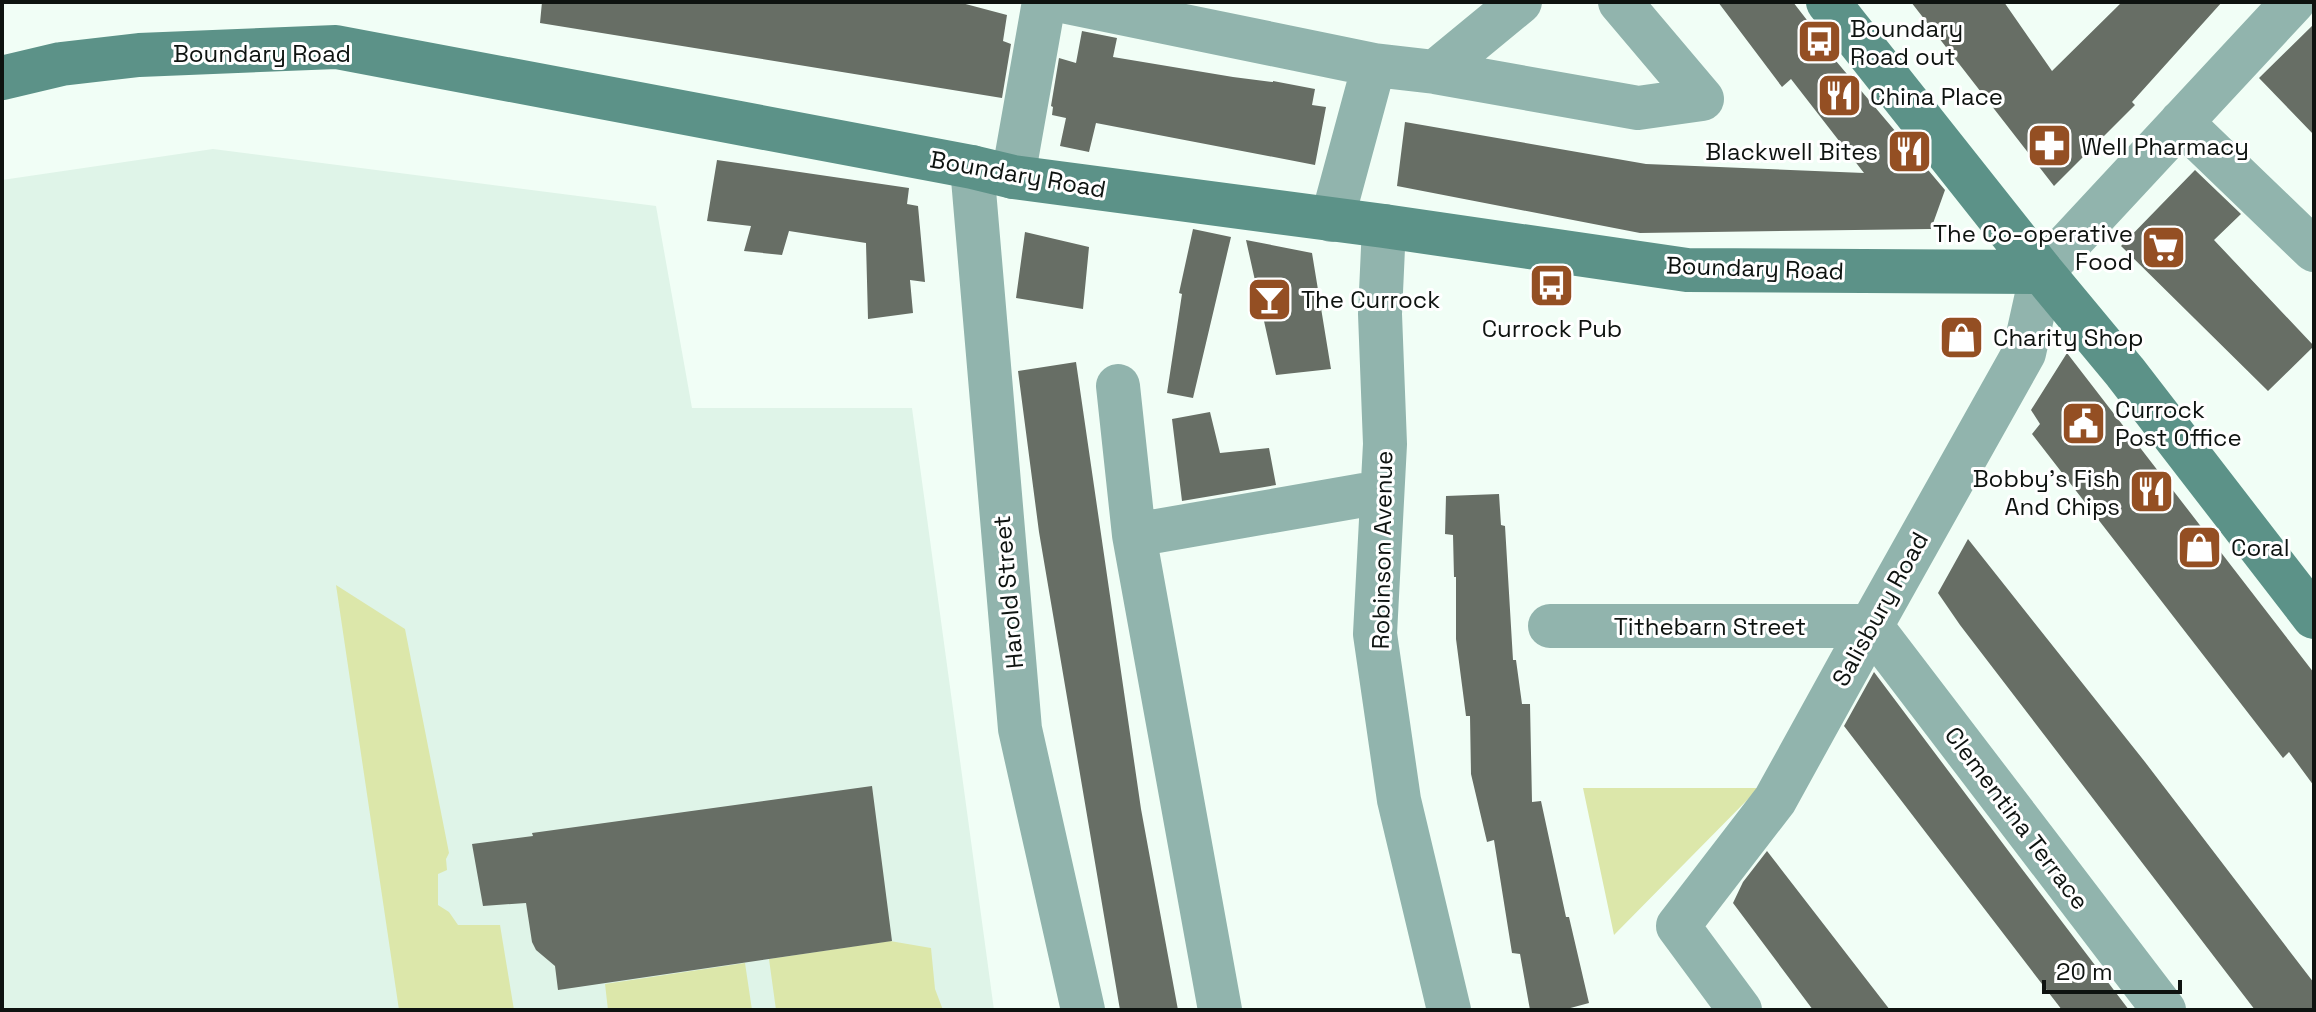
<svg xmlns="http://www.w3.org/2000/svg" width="2316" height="1012" font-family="'Space Grotesk',sans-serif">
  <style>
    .built { fill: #dff4e8 }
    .green { fill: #dce7aa }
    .building { fill: #676e65 }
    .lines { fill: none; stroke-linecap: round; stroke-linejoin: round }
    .street { stroke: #91b4ad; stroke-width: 44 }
    .secondary { stroke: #5c9288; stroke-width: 44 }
    .labels { text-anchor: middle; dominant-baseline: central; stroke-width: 6; stroke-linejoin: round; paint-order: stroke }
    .poi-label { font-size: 24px; fill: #0e1310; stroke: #fff; text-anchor: start }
    .street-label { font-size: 24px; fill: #0e1310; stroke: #fff }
  </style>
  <rect width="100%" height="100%" fill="#f1fef6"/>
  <path class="built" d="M213 149 656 206 692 408H912L994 1010H2V180Z"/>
  <path class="green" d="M336 585 405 629 449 853 446 859 447 870 438 874V905L449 912 458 925H500L514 1010H399Z
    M1583 788H1759L1614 935Z
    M890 941 931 948 935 989 943 1010H776L769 959Z
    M745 963 752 1010H608L605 984Z"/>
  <path class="building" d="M542 2H958L1007 15 1003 41 1011 44 1002 98 540 23Z
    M1718 2H1793L1827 46 1825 48 1945 190 1931 229 1640 233 1397 186 1405 122 1646 164 1864 173 1791 79 1782 87Z
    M1911 2H2004L2052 71 2122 2H2222L2132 102 2135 105 2054 186Z
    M2314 24V135L2259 78Z
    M1082 31 1117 38 1113 57 1233 77 1273 82V81L1315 89 1312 105 1326 107 1315 165 1096 123 1089 152 1060 146 1066 118 1052 115 1053 107 1051 106 1059 58 1076 63Z
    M717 160 909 188 907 204 918 206 925 282 910 280 913 313 868 319 866 243 789 231 782 255 744 251 751 226 707 221Z
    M2195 170 2241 214 2214 240 2314 346 2268 391 2121 246Z
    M1193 229 1231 237 1193 398 1167 393 1182 294 1179 293Z
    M1025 232 1089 247 1083 309 1016 298Z
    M1246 240 1312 253 1331 369 1276 375Z
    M2067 353 2314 673V786L2289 752 2283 758 2032 434 2040 424 2031 410Z
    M1076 362 1141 809 1178 1010H1120L1039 532 1018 371Z
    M1210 412 1220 453 1269 448 1276 485 1182 501 1172 419Z
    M1499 494 1501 525 1505 526 1513 660H1516L1522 704H1530L1532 802 1541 801 1566 917H1569L1589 1003 1563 1010H1530L1520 954 1512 953 1494 840 1487 842 1471 774 1470 716H1466L1456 639V577H1454L1453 535 1445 534 1446 496Z
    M1968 539 2145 762 2314 983V1010H2255L1960 625 1938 593Z
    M1874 672 2022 869 2129 1010H2062L1844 726Z
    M872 786 892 941 558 990 555 966 536 950 532 942 526 903 483 906 472 844 533 836 532 833Z
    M1767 851 1890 1010H1813L1733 903 1743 882Z"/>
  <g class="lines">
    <path class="street" d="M1067 2 1374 65
      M1435 72 1638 108 1702 99 1620 2
      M2181 122 2314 250
      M972 167 1020 729 1083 1010
      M1013 177 1044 2
      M1332 220 1374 65 1435 72 1520 2
      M1384 226 1380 314 1385 444 1375 634 1399 800 1449 1010
      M1118 386 1134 535 1220 1010
      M1134 535 1381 492
      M1550 626H1871L2164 1010
      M1740 1010 1678 926 1775 800 1871 626 2024 353 2042 272 2293 2"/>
    <path class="secondary" d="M1828 2 2042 272 2125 372 2314 617
      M2 78 61 64 139 55 336 47 972 167 1013 177 1384 226 1687 270 2042 272"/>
  </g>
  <defs>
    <symbol id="bus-square" viewBox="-11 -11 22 22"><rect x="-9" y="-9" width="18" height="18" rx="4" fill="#944f23" stroke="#fff"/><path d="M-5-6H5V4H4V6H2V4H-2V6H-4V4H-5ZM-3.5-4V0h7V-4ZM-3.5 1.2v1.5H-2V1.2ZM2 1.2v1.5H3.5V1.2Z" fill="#fff"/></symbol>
    <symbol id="restaurant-square" viewBox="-11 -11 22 22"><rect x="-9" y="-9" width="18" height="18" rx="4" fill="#944f23" stroke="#fff"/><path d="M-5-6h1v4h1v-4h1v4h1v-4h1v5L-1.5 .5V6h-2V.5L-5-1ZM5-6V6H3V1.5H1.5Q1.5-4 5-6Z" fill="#fff"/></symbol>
    <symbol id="pharmacy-square" viewBox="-11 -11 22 22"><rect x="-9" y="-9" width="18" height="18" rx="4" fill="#944f23" stroke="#fff"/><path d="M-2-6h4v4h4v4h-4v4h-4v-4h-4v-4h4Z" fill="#fff"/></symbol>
    <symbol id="supermarket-square" viewBox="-11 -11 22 22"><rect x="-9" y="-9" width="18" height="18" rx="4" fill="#944f23" stroke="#fff"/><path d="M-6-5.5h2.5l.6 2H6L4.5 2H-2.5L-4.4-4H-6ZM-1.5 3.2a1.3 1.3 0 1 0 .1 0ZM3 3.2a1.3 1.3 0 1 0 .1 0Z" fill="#fff"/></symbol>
    <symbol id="bar-square" viewBox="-11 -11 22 22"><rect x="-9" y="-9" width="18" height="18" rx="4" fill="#944f23" stroke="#fff"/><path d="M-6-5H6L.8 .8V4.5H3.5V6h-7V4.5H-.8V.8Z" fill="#fff"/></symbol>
    <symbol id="shop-square" viewBox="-11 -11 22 22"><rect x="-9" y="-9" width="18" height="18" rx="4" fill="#944f23" stroke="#fff"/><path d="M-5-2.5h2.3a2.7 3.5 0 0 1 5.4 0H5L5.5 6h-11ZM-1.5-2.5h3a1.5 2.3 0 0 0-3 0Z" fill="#fff"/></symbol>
    <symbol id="civic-square" viewBox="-11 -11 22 22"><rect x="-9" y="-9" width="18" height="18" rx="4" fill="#944f23" stroke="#fff"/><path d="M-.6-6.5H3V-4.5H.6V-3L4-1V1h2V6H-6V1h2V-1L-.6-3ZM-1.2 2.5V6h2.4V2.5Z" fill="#fff"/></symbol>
  </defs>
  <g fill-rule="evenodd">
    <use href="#bus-square" x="1794" y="16" width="51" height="51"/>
    <use href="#restaurant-square" x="1814" y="70" width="51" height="51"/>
    <use href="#pharmacy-square" x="2024" y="120" width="51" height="51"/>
    <use href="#restaurant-square" x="1884" y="126" width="51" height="51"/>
    <use href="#supermarket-square" x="2138" y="222" width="51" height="51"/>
    <use href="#bus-square" x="1526" y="260" width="51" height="51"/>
    <use href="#bar-square" x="1244" y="274" width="51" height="51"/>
    <use href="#shop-square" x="1936" y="312" width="51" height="51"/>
    <use href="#civic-square" x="2058" y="398" width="51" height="51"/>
    <use href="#restaurant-square" x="2126" y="466" width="51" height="51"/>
    <use href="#shop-square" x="2174" y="522" width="51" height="51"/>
  </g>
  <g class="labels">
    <g class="poi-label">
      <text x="1850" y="28">Boundary<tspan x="1850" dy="28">Road out</tspan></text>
      <text x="1870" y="96">China Place</text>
      <text x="2081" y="146">Well Pharmacy</text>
      <text x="1878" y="151" text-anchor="end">Blackwell Bites</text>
      <text x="2133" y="233" text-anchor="end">The Co-operative<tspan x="2133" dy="28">Food</tspan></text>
      <text x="1301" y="299">The Currock</text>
      <text x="1552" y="328" text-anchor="middle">Currock Pub</text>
      <text x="1993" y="337">Charity Shop</text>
      <text x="2115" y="409">Currock<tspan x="2115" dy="28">Post Office</tspan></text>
      <text x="2120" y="478" text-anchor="end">Bobby's Fish<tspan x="2120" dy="28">And Chips</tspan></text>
      <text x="2231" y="547">Coral</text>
    </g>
    <g class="street-label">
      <text x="262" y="53">Boundary Road</text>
      <text transform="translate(1018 174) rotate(10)">Boundary Road</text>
      <text transform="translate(1755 268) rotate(2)">Boundary Road</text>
      <text transform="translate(1382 550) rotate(-89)">Robinson Avenue</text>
      <text transform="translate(1008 592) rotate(-95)">Harold Street</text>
      <text transform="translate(1880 609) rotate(-61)">Salisbury Road</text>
      <text x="1710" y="626">Tithebarn Street</text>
      <text transform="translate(2017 818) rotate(53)">Clementina Terrace</text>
    </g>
  </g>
  <rect width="2316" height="1012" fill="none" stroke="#0e1310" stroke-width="8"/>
  <path d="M2044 980v12h136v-12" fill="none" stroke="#0e1310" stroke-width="4"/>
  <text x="2056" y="980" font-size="24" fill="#0e1310" stroke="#ffffff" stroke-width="6" paint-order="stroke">20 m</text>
</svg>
